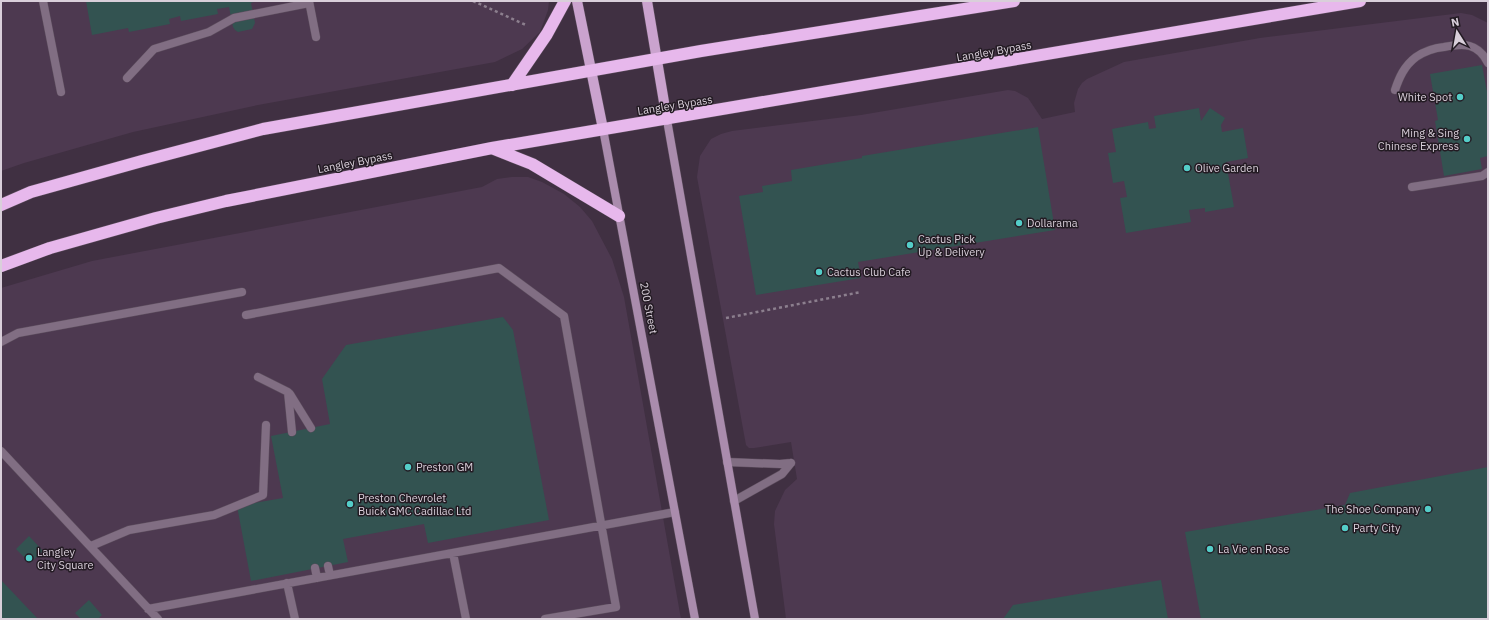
<svg xmlns="http://www.w3.org/2000/svg" width="1489" height="620" font-family="'IBM Plex Sans',sans-serif">
  <style>
    .built { fill: #4d3950 }
    .building { fill: #335351 }
    .lines { fill: none; stroke-linecap: round; stroke-linejoin: round }
    .lane-casing { stroke: #5c4d5d; stroke-width: 9 }
    .secondary-casing { stroke: #5c4d5d; stroke-width: 9 }
    .primary-casing { stroke: #5c4d5d; stroke-width: 11 }
    .highway-casing { stroke: #5c4d5d; stroke-width: 13 }
    .path { stroke: #8c7f8e; stroke-width: 2.5; stroke-dasharray: 3 3; stroke-linecap: butt }
    .lane { stroke: #816e83; stroke-width: 8 }
    .secondary { stroke: #aa8cad; stroke-width: 8 }
    .primary { stroke: #caa3ce; stroke-width: 10 }
    .highway { stroke: #e7b8ec; stroke-width: 12 }
    .poi-dot { fill: #54cdc8; stroke: #231b23; stroke-width: 1.5 }
    .labels { text-anchor: middle; dominant-baseline: central; stroke-width: 3; stroke-linejoin: round; paint-order: stroke }
    .street-label { font-size: 11px; fill: #d9cfda; stroke: #231b23 }
    .poi-label { font-size: 11px; fill: #d9cfda; stroke: #231b23; text-anchor: start }
  </style>
  <rect width="100%" height="100%" fill="#403042"/>
  <path class="built" d="M1 1H549L548 10 540 32 522 49 495 62 258 105 133 132 24 163 1 171Z
    M1461 13 1472 15 1488 23V619H786L774 524 775 511 785 490 797 479 791 442 754 448H749L746 445 697 177 700 156 711 139 721 134 732 131 861 115 1008 90 1015 91 1028 98 1042 119 1075 112 1074 103 1078 89 1082 83 1087 79 1124 62 1260 38Z
    M512 177H528L542 182 564 194 580 207 592 221 612 259 624 297 681 619H1V288L92 261 482 187 497 179Z"/>
  <path class="building" d="M86 1H256L251 3 255 23 252 29 238 32 235 30 233 27 229 7 217 9 218 14 181 21 180 16 169 19 170 24 129 32 128 28 92 35Z
    M1482 65 1488 97V109H1487L1488 117V156L1480 158 1482 169 1444 176 1435 121 1438 120 1430 74Z
    M1199 108 1201 121 1210 108 1225 118 1221 125 1222 132 1243 128 1248 158 1226 162 1234 207 1205 212V208L1189 210 1191 222 1126 233 1120 198 1127 197 1124 181 1113 183 1108 153 1116 152 1112 129 1148 122 1149 129 1156 128 1154 116Z
    M1038 127 1055 230 858 262 861 278 756 295 739 196 763 192 762 186 792 181 791 170 862 158V156Z
    M503 317 513 330 549 520 428 543 424 524 343 539 348 562 251 581 237 506 283 498 271 436 330 424 322 379 346 345Z
    M1488 467V619H1201L1185 532 1345 505 1350 493Z
    M29 536 43 551 30 563 16 549Z
    M1 580 38 619H1Z
    M1161 580 1168 619H1003L1013 605Z
    M89 600 102 615 98 619H81L75 613Z"/>
  <g class="lines">
    <defs>
      <path id="lane" d="M43 1 61 92
        M309 1 316 37
        M127 78 154 49 209 32 234 18 309 3
        M1395 90C1399 78 1404 66 1416 57 1425 51 1433 48 1444 47 1464 43 1478 43 1488 63
        M1412 187 1482 176 1488 172
        M246 315 499 268 564 316 616 607 545 619
        M1 342 18 333 242 292
        M258 377 288 392 292 432
        M290 394 311 428
        M1 451 158 619
        M727 462 780 464 791 463
        M734 501 782 474 791 463
        M91 546 129 530 214 515 263 495 266 425
        M453 553 466 619
        M328 566 330 575
        M315 568 317 578
        M287 583 295 619
        M148 609 675 512"/>
      <path id="secondary" d="M667 120 755 619
        M603 129 695 619"/>
      <path id="primary" d="M577 1 603 129
        M647 1 667 120"/>
      <path id="highway" d="M512 85 547 34 565 1
        M494 149 532 164 619 216
        M1 205 31 192 142 161 263 129 701 51 1014 1
        M1 266 50 248 156 218 226 201 492 148 1360 1"/>
    </defs>
    <use href="#lane" class="lane-casing"/>
    <use href="#secondary" class="secondary-casing"/>
    <use href="#primary" class="primary-casing"/>
    <use href="#highway" class="highway-casing"/>
    <path class="path" d="M473 1 526 25
      M726 318 861 292"/>
    <use href="#lane" class="lane"/>
    <use href="#secondary" class="secondary"/>
    <use href="#primary" class="primary"/>
    <use href="#highway" class="highway"/>
  </g>
  <g class="poi-dot">
    <circle cx="1460" cy="97" r="4"/>
    <circle cx="1467" cy="139" r="4"/>
    <circle cx="1187" cy="168" r="4"/>
    <circle cx="1019" cy="223" r="4"/>
    <circle cx="910" cy="245" r="4"/>
    <circle cx="819" cy="272" r="4"/>
    <circle cx="408" cy="467" r="4"/>
    <circle cx="350" cy="504" r="4"/>
    <circle cx="1428" cy="509" r="4"/>
    <circle cx="1345" cy="528" r="4"/>
    <circle cx="1210" cy="549" r="4"/>
    <circle cx="29" cy="558" r="4"/>
  </g>
  <g class="labels">
    <g class="street-label">
      <text transform="translate(994 51) rotate(-10)">Langley Bypass</text>
      <text transform="translate(675 105) rotate(-9)">Langley Bypass</text>
      <text transform="translate(355 162) rotate(-11)">Langley Bypass</text>
      <text transform="translate(649 308) rotate(79)">200 Street</text>
    </g>
    <g class="poi-label">
      <text x="1452" y="97" text-anchor="end">White Spot</text>
      <text x="1459" y="133" text-anchor="end">Ming &amp; Sing<tspan x="1459" dy="13">Chinese Express</tspan></text>
      <text x="1195" y="168">Olive Garden</text>
      <text x="1027" y="223">Dollarama</text>
      <text x="918" y="239">Cactus Pick<tspan x="918" dy="13">Up &amp; Delivery</tspan></text>
      <text x="827" y="272">Cactus Club Cafe</text>
      <text x="416" y="467">Preston GM</text>
      <text x="358" y="498">Preston Chevrolet<tspan x="358" dy="13">Buick GMC Cadillac Ltd</tspan></text>
      <text x="1420" y="509" text-anchor="end">The Shoe Company</text>
      <text x="1353" y="528">Party City</text>
      <text x="1218" y="549">La Vie en Rose</text>
      <text x="37" y="552">Langley<tspan x="37" dy="13">City Square</tspan></text>
    </g>
  </g>
  <rect width="1489" height="620" fill="none" stroke="#d9cfda" stroke-width="4"/>
  <g transform="translate(1457 32) rotate(349)" stroke="#231b23" stroke-width="3" paint-order="stroke">
  <path d="M0-3L7 15L0 10L-7 15Z" fill="#d9cfda"/>
  <text y="-6" font-size="11" font-weight="bold" text-anchor="middle" fill="#d9cfda">N</text>
  </g>
</svg>
